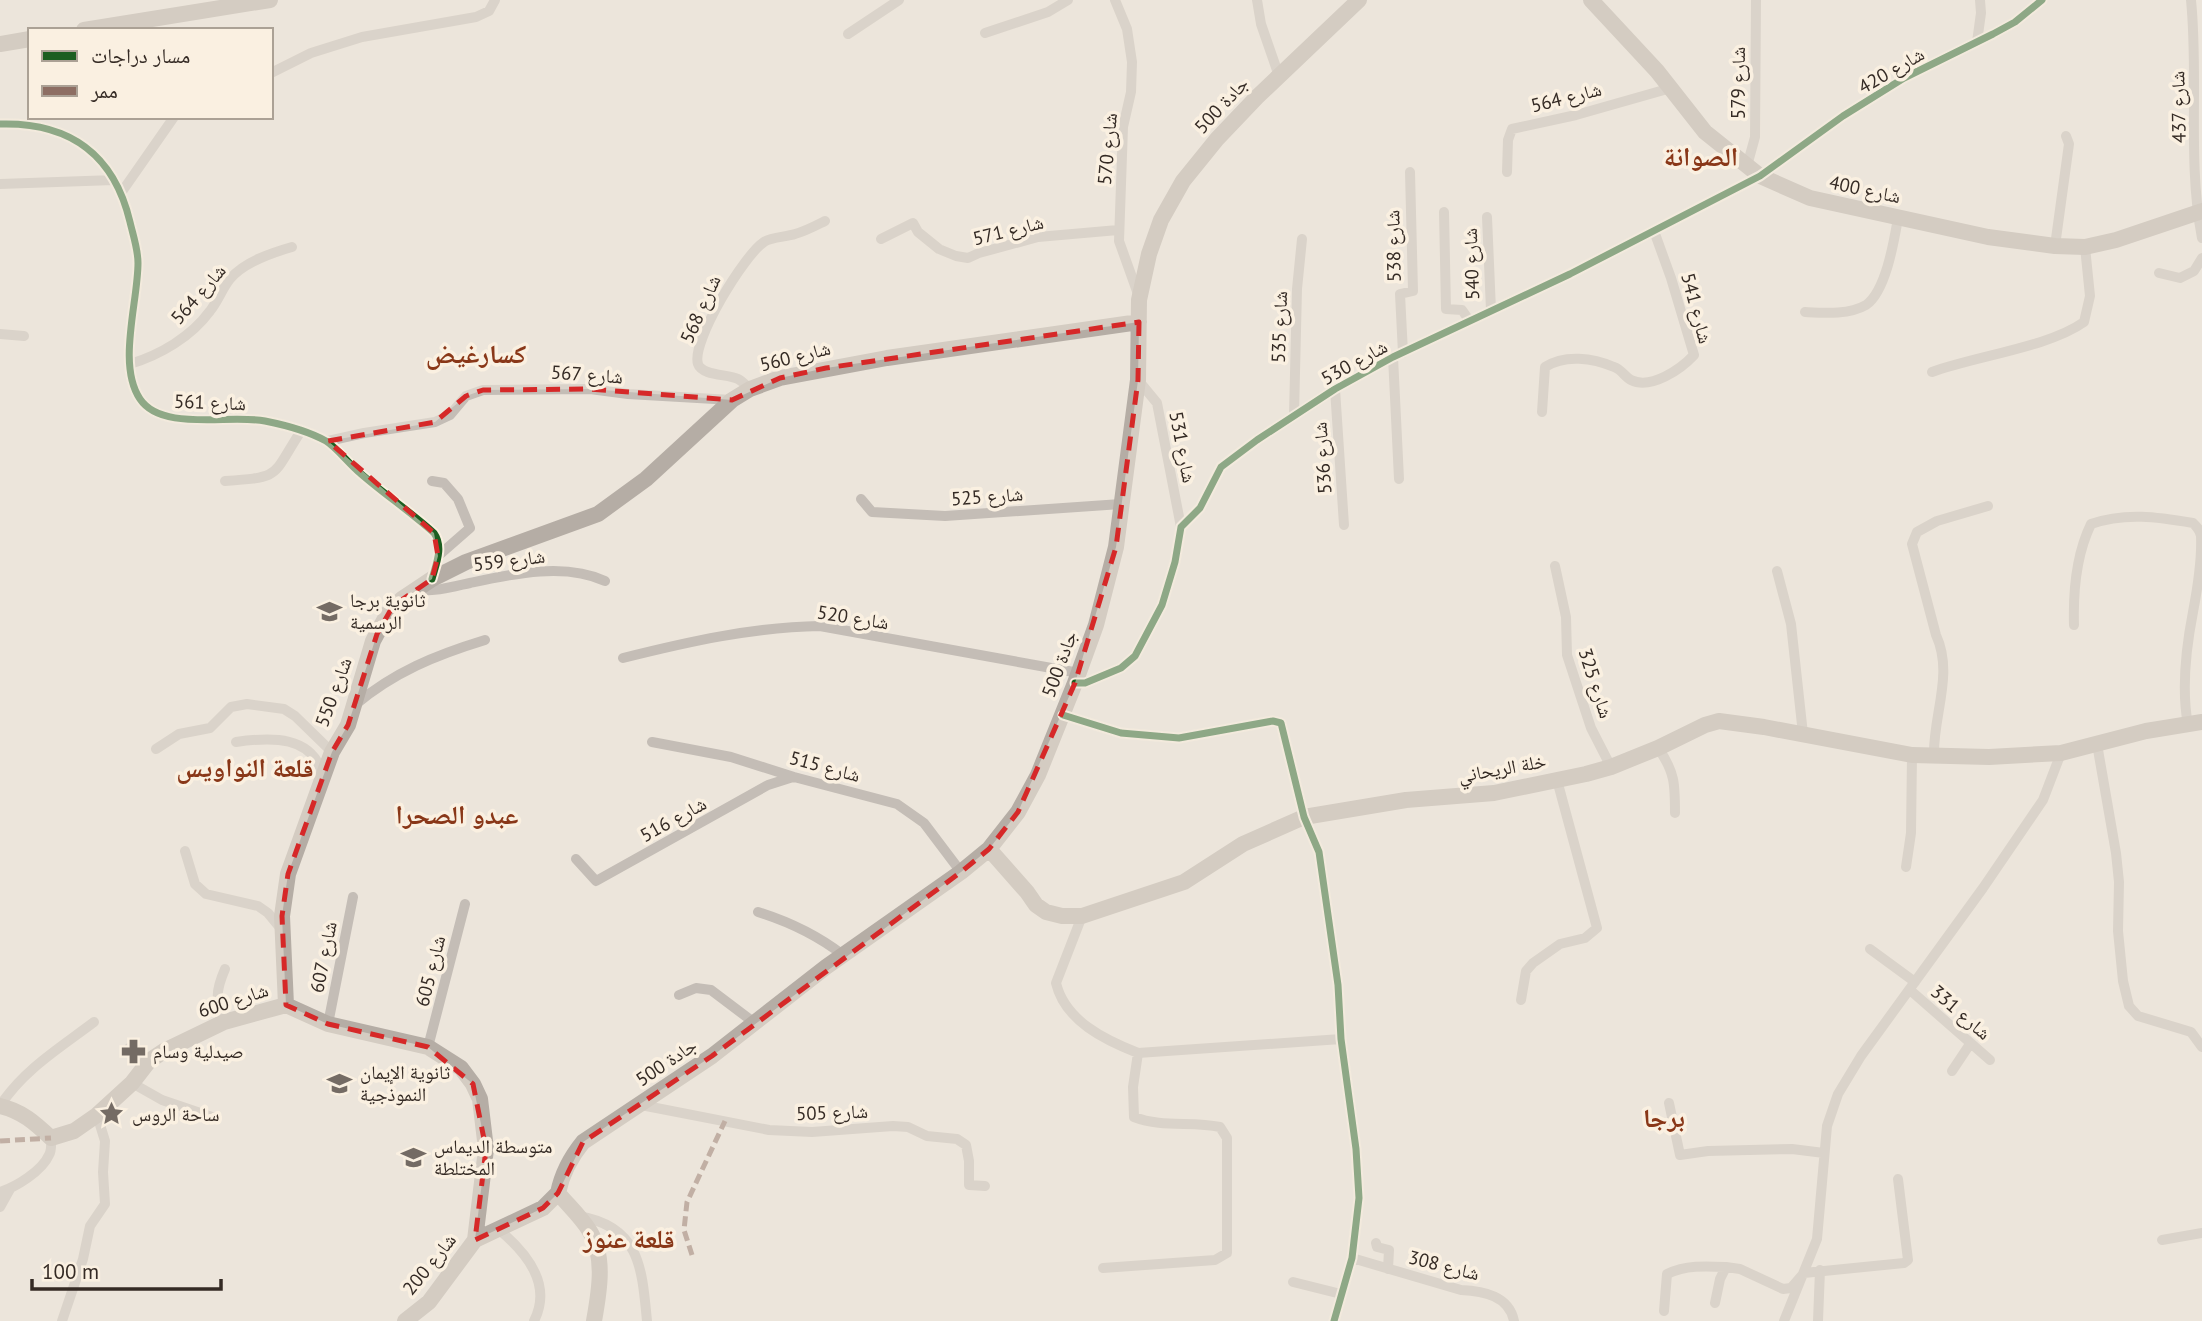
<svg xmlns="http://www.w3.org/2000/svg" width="2202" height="1321" font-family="'PT Sans','Noto Naskh Arabic',sans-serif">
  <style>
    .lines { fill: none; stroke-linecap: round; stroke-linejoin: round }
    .street { stroke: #c4bdb6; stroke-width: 10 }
    .secondary { stroke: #b5ada5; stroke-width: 16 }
    .quiet { stroke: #8d6e63; stroke-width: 5; stroke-dasharray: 10 5; stroke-linecap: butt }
    .cycleway-casing { stroke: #faf0e1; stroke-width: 11 }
    .cycleway { stroke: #1b5e20; stroke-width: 7 }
    .marked { fill: none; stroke: #d62828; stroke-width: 5; stroke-dasharray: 14 9; stroke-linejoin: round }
    .labels { text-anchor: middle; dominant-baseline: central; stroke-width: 7; stroke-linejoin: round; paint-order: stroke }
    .street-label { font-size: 19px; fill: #342a24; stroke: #faf0e1 }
    .poi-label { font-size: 19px; fill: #342a24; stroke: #faf0e1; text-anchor: start }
    .district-label { font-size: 26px; font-weight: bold; fill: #893718; stroke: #faf0e1 }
  </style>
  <rect width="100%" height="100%" fill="#ece5db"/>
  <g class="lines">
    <path class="street" d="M1115 0 1127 29 1132 62 1131 92 1123 127 1119 241 1138 294
      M1257 0 1261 24 1279 76
      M2191 0C2199 79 2187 160 2202 238
      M985 33 1048 12 1068 0
      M848 34 899 0
      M1977 42 1981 13 1980 0
      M271 73 311 53 362 37 476 17 489 11 495 0
      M0 124C69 122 114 154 130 222 133 235 138 249 138 263 138 302 117 365 140 399 162 432 230 414 265 421 285 425 308 431 326 441 336 447 350 465 360 473 384 494 411 512 434 533 444 547 436 564 432 579
      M1747 166 1755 137 1756 0
      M1507 172 1508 140 1512 129 1576 115 1671 88
      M0 184 114 180
      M121 193 174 117
      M1444 212 1446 309 1462 310 1469 320
      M1487 217 1491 310
      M881 239 913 223 918 232 939 249 956 256 968 258 979 253 1038 237 1118 230
      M2055 246 2069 144 2066 136
      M2159 273 2180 278 2194 271 2202 258
      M1805 312C1824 313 1849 315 1866 305 1886 291 1894 241 1898 218
      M0 334 24 336
      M1403 353 1400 294 1413 291 1410 172
      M1393 357 1399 479
      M130 364C160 355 191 337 210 311 218 301 222 289 230 279 244 262 271 253 292 247
      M1932 372C1976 356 2049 347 2084 322L2090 296 2085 247
      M1138 380 1157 403 1181 527
      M750 389C747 386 742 381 738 379 728 374 702 376 698 364 691 342 744 255 764 242 771 237 786 237 795 234 806 231 815 226 825 221
      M1335 389 1344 525
      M1542 412 1545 367C1565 354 1593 358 1614 367 1621 369 1625 377 1631 380 1651 390 1681 369 1694 355L1671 278 1654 231
      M1294 415 1297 289 1302 239
      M328 441 364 433 435 422 450 415 466 396 483 390 590 389 628 394 732 400
      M225 481C283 477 271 477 301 431
      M432 481 444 483 458 499 470 528 438 556
      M861 499 872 512 945 516 1121 504
      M1555 566 1566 617 1567 655 1591 728 1611 767
      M1777 571 1791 624 1803 734
      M416 590C435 592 452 587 470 583 512 574 565 562 605 581
      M2074 625C2073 591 2076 555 2091 524 2125 512 2158 517 2193 523 2197 527 2200 530 2201 536 2202 558 2197 591 2193 612 2186 648 2181 688 2188 725
      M623 658C687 642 753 627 820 626L1079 673
      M1075 683H1085L1121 668 1135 656 1162 605 1175 562 1181 527 1200 508 1221 467 1257 440 1335 389 1393 357 1570 274 1760 176 1843 116 1904 78 1993 34 2015 22 2042 0
      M355 705C394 672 436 655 485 640
      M1063 715 1121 733 1179 738 1273 721 1281 723 1304 817 1319 852 1338 985 1341 1039 1356 1149 1359 1198 1352 1258 1334 1321
      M236 742C271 737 313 735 323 776
      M652 742 731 757 794 777 897 804 924 823 961 872
      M2097 744 2116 853 2119 882 2118 931 2123 981 2129 1006 2138 1016 2191 1032 2202 1047
      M1658 748C1675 772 1675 784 1675 813
      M156 749 179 734 210 728 231 707 247 704 284 709 295 716 332 752
      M1934 755C1933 715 1954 674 1936 635L1912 544 1917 532 1937 521 1988 506
      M185 851 195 884 206 894 258 906 268 913 282 930
      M576 859 596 881 768 785 793 777
      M1906 867 1911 833 1912 755
      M758 912C790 922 817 935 843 955
      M1082 916 1056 983C1065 1021 1105 1040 1138 1053L1341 1039
      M1870 949 1915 982
      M1910 990 1990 1060
      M679 995 696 988 711 990 756 1024
      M1521 1000 1526 971 1533 963 1560 944 1585 938 1597 928 1557 780
      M224 1022C216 999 215 992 225 969
      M328 1024 353 897
      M428 1047 465 904
      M129 1048 135 1055 149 1061
      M1952 1071 1970 1044
      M132 1083 162 1100 215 1118
      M1669 1103 1680 1155 1708 1151 1792 1149 1824 1153
      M641 1105 769 1130 812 1132 893 1126 908 1127 927 1136 957 1139 966 1145 969 1161V1185L985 1186
      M0 1106C23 1070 61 1047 94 1022
      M0 1192C16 1187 42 1171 49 1155 52 1150 51 1144 51 1138
      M0 1207 10 1189
      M578 1216C640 1226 642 1268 647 1321
      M498 1229C526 1252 553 1284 534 1321
      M2162 1240 2202 1233
      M1376 1243 1377 1247 1389 1250 1388 1269
      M1352 1258 1461 1290C1484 1291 1509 1296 1514 1321
      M1103 1268 1215 1260 1227 1253V1138L1220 1127C1191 1121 1162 1128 1134 1117L1133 1087 1138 1053
      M1293 1282 1341 1294
      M1715 1303 1720 1279 1726 1267 1740 1269 1783 1289 1791 1288 1804 1273 1904 1263 1908 1260 1898 1179
      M1664 1311 1667 1274C1686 1265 1705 1266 1726 1267
      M62 1321 83 1259 90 1226 105 1204 103 1172 105 1141 97 1115
      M1784 1321 1817 1239 1827 1126 1838 1094 1861 1056 1983 888 2043 800 2061 753
      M1818 1321 1820 1270"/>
    <path class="secondary" d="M1591 0 1657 71 1705 132 1760 176 1810 198 1988 237 2055 246 2085 247 2116 240 2202 211
      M84 30 270 0
      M0 44 30 39
      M989 849 1027 892 1036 905 1046 912 1062 916H1082L1184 882 1243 844 1304 817 1406 800 1494 793 1586 774 1611 767 1658 748 1705 725 1719 721 1764 727 1912 755 1989 757 2061 753 2146 731 2202 722
      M286 1005 282 916 288 874 332 752 348 725 373 641 388 613 402 599 432 579 466 562 598 514 646 479 732 400 750 389 780 378 887 358 1139 322
      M0 1106C22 1111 35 1123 51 1138L74 1131 97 1115 132 1083 149 1061 164 1051 224 1022 286 1005 328 1024 428 1047 461 1068 473 1084 480 1099 486 1149 475 1240
      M558 1193C562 1173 570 1158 583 1142L712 1056 826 967 961 872 989 849 1018 812 1038 775 1075 683 1096 625 1116 547 1138 380 1139 300 1149 254 1161 220 1183 181 1217 139 1257 97 1359 0
      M558 1193C568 1205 581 1217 589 1230 606 1256 599 1293 594 1321
      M405 1321 429 1302 475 1240 543 1208 558 1193"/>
    <path class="quiet" d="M0 1141 51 1138
      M692 1255 684 1230 687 1202 725 1121"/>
    <defs>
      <path id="cycleway" d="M0 124C69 122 114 154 130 222 133 235 138 249 138 263 138 302 117 365 140 399 162 432 230 414 265 421 285 425 308 431 326 441 336 447 350 465 360 473 384 494 411 512 434 533 444 547 436 564 432 579
        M1075 683H1085L1121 668 1135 656 1162 605 1175 562 1181 527 1200 508 1221 467 1257 440 1335 389 1393 357 1570 274 1760 176 1843 116 1904 78 1993 34 2015 22 2042 0
        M1063 715 1121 733 1179 738 1273 721 1281 723 1304 817 1319 852 1338 985 1341 1039 1356 1149 1359 1198 1352 1258 1334 1321"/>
    </defs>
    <use href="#cycleway" class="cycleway-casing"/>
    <use href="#cycleway" class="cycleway"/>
  </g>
  <path d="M0 0H2202V1321H0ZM1139 322 1138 380 1116 547 1075 683 1018 812 989 849 961 872 712 1056 583 1142 558 1193 543 1208 475 1240 486 1149 473 1084 428 1047 328 1024 286 1005 282 916 288 874 332 752 348 725 377 634 393 606 432 579 438 556 434 533 328 441 435 422 466 396 483 390 590 389 732 400 780 378 826 368Z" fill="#ece5db" fill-opacity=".55" fill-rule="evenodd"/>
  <path class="marked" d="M1139 322 1138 380 1116 547 1075 683 1018 812 989 849 961 872 712 1056 583 1142 558 1193 543 1208 475 1240 486 1149 473 1084 428 1047 328 1024 286 1005 282 916 288 874 332 752 348 725 377 634 393 606 432 579 438 556 434 533 328 441 435 422 466 396 483 390 590 389 732 400 780 378 826 368Z"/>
  <defs>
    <symbol id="school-bare" viewBox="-9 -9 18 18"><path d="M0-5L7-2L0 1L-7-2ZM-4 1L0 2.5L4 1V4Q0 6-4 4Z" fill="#746b64" stroke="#faf0e1" stroke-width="2.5" paint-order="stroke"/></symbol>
    <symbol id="pharmacy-bare" viewBox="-9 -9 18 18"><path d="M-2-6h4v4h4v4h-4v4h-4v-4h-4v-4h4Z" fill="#746b64" stroke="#faf0e1" stroke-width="2.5" paint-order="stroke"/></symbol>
    <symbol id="sight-bare" viewBox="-9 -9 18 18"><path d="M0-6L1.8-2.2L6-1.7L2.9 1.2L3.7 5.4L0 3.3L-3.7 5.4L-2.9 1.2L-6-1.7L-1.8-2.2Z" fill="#746b64" stroke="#faf0e1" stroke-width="2.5" paint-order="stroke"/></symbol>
  </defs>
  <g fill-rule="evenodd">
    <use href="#school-bare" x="312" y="594" width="35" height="35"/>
    <use href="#pharmacy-bare" x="116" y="1034" width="35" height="35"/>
    <use href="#school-bare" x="322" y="1066" width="35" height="35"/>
    <use href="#sight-bare" x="94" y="1096" width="35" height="35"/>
    <use href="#school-bare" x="396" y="1140" width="35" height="35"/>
  </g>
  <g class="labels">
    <g class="street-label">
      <text transform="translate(1891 70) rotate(-30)">شارع 420</text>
      <text transform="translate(1738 83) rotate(-90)">شارع 579</text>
      <text transform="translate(1566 97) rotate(-14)">شارع 564</text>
      <text transform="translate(1221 105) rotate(-47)">جادة 500</text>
      <text transform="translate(2178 107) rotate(-91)">شارع 437</text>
      <text transform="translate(1107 149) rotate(-85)">شارع 570</text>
      <text transform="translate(1865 189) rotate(12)">شارع 400</text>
      <text transform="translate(1008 230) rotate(-14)">شارع 571</text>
      <text transform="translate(1393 246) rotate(-91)">شارع 538</text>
      <text transform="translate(1471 264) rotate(-92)">شارع 540</text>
      <text transform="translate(198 294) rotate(-49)">شارع 564</text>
      <text transform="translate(1697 308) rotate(75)">شارع 541</text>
      <text transform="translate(700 309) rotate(-66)">شارع 568</text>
      <text transform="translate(1279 327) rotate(-88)">شارع 535</text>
      <text transform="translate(795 356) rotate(-14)">شارع 560</text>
      <text transform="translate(1354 362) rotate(-29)">شارع 530</text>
      <text transform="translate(587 374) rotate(4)">شارع 567</text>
      <text transform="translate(210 402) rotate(2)">شارع 561</text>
      <text transform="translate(1183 447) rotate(79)">شارع 531</text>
      <text transform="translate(1322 458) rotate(-94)">شارع 536</text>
      <text transform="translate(987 496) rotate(-4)">شارع 525</text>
      <text transform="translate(509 560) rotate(-7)">شارع 559</text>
      <text transform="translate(853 617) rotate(9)">شارع 520</text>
      <text transform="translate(1059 664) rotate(-70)">جادة 500</text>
      <text transform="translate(1596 683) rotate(72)">شارع 325</text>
      <text transform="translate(333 692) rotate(-70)">شارع 550</text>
      <text transform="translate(825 766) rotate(15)">شارع 515</text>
      <text transform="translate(1502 768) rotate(-10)">خلة الريحاني</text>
      <text transform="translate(673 819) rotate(-29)">شارع 516</text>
      <text transform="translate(323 957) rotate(-79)">شارع 607</text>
      <text transform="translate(430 971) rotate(-76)">شارع 605</text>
      <text transform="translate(233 1000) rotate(-18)">شارع 600</text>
      <text transform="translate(1961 1012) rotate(41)">شارع 331</text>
      <text transform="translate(666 1062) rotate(-34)">جادة 500</text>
      <text transform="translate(832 1112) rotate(-2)">شارع 505</text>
      <text transform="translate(429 1264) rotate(-51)">شارع 200</text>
      <text transform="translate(1444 1265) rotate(14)">شارع 308</text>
    </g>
    <g class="poi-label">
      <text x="350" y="600">ثانوية برجا<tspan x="350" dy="22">الرسمية</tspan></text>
      <text x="153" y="1051">صيدلية وسام</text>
      <text x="360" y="1072">ثانوية الإيمان<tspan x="360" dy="22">النموذجية</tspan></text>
      <text x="132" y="1114">ساحة الروس</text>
      <text x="434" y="1146">متوسطة الديماس<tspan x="434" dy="22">المختلطة</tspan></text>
    </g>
    <g class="district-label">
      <text x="1701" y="156">الصوانة</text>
      <text x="476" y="353">كسارغيض</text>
      <text x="245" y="767">قلعة النواويس</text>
      <text x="457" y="814">عبدو الصحرا</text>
      <text x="1664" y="1117">برجا</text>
      <text x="629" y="1238">قلعة عنوز</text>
    </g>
  </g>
  <rect x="28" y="28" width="245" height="91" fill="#faf0e1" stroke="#aba195" stroke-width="2"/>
  <rect x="42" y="51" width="35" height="10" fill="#1b5e20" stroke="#aba195" stroke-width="2"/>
  <text x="91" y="63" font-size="21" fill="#342a24">مسار دراجات</text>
  <rect x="42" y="86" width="35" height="10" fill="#8d6e63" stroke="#aba195" stroke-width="2"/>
  <text x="91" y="98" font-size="21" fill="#342a24">ممر</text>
  <path d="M32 1279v10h189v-10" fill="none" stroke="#342a24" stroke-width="3.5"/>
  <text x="42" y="1279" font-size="21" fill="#342a24" stroke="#faf0e1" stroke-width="5" paint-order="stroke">100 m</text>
</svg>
